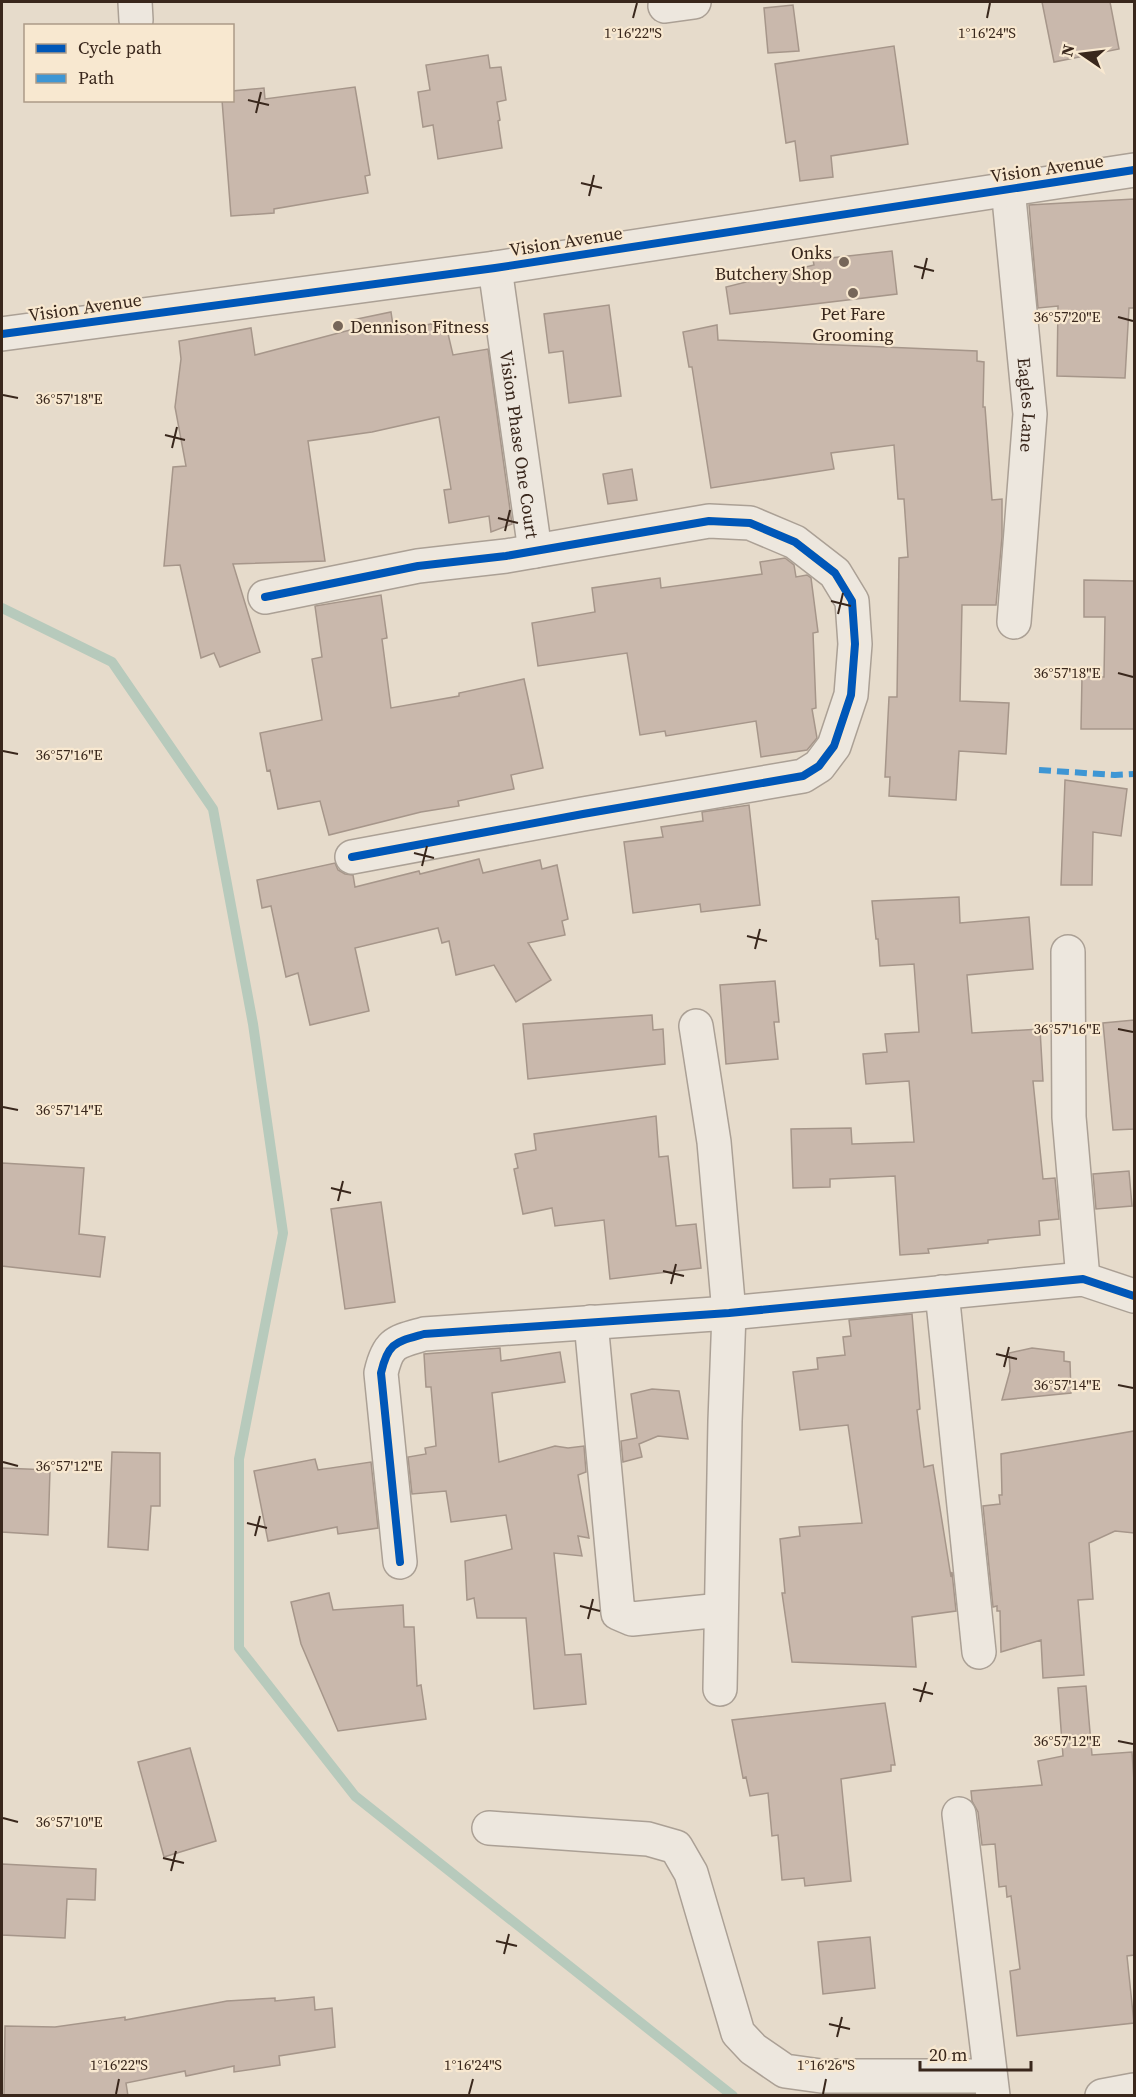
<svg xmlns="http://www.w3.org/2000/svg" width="1136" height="2097" font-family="'Source Serif 4',serif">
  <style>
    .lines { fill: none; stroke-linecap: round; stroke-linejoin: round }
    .stream { stroke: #b7cabc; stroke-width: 10 }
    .building { fill: #c9b8ac; stroke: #a6968a; stroke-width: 1.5 }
    .minor-casing { stroke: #aba095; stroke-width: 36 }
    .minor { stroke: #ede7de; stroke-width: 33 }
    .quiet { stroke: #3e96d4; stroke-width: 6; stroke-dasharray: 12 6; stroke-linecap: butt }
    .cycleway-casing { stroke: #f8e8d0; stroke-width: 11 }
    .cycleway { stroke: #0057b8; stroke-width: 8 }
    .ticks { fill: none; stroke: #39271c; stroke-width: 2 }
    .poi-dot { fill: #766659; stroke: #f8e8d0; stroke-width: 2 }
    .labels { text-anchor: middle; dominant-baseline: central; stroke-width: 4.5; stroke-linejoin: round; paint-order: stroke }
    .street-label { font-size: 18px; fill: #39271c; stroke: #f8e8d0 }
    .poi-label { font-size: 18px; fill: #39271c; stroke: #f8e8d0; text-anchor: end }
    .ticks-label { font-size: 15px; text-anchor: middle; fill: #39271c; stroke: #f8e8d0; stroke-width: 4.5; stroke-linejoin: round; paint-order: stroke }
  </style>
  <rect width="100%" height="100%" fill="#e6dbcb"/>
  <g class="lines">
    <path class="stream" d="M2 608 112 662 213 809 253 1024 283 1233 239 1459V1648L355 1796 733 2096"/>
  </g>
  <path class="building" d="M1042 2H1110L1119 49 1054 62Z
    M793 5 799 51 768 53 764 8Z
    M894 46 908 144 831 156 833 177 800 181 795 141 786 143 775 64Z
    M488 55 490 68 501 67 506 100 497 102 500 120 498 121 502 148 438 159 433 125 423 127 418 92 430 90 426 65Z
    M355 87 370 175 365 176 368 193 274 209V213L231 216 222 100H232V91L264 88 265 99Z
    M1134 199V308H1129L1125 378 1057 376 1058 306 1038 308 1029 205Z
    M892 251 897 294 730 314 726 287 814 265 813 260Z
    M609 305 621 396 569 403 563 351 549 353 544 314Z
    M391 312 394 332 445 321 453 355 488 349 512 524 491 532 489 516 449 523 444 490 451 489 439 417 372 432 308 441 325 561 233 564 260 652 220 667 214 653 201 658 180 565 164 566 173 467 186 466 175 407 181 359 179 341 251 328 255 355 354 329 352 320Z
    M717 325 718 340 977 351V361L984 362 983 407H985L992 500 1002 499V537L996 605H962L960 701 1009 703 1006 754 959 751 956 800 889 796 890 777H885L889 697H897L899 558 908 557 904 499H898L894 445 831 453 834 469 711 488 692 367H689L683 332Z
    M632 469 637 500 608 504 603 474Z
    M785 558 794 565 796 577 807 575 811 578 818 632 813 633 816 708 812 709 817 738 807 750 761 757 756 721 666 736 665 731 640 735 627 653 538 666 532 623 595 612 592 588 660 578 661 588 762 574 760 562Z
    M1084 580 1134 581V729H1081L1082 677H1104L1105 617H1084Z
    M381 595 387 638 382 639 391 708 459 696V693L524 679 543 768 511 775 514 789 458 801 459 806 421 812 329 835 320 801 278 809 270 770 267 771 260 733 322 720 312 659 322 657 315 606Z
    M1065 780 1127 789 1121 836 1093 832 1092 885H1061Z
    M749 805 760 905 701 912 700 904 633 913 624 842 663 837 661 827 703 821 702 812Z
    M479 859 483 873 540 860 542 869 557 865 568 919 562 921 565 935 528 943 551 980 516 1002 494 965 456 975 449 941 442 943 438 928 355 948 369 1011 310 1025 298 973 286 977 271 906 262 908 257 880 335 863 338 870 345 874 353 875 355 887 419 871 420 874Z
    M959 897 960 923 1029 917 1033 969 967 975 972 1033 1040 1029 1043 1081H1033L1043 1179 1055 1178 1059 1219 1039 1221 1040 1235 988 1240V1243L928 1249 929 1253 900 1255 895 1176 830 1179V1187L793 1188 791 1129 851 1128 852 1144 914 1142 909 1081 866 1084 863 1054 887 1052 885 1034 919 1032 914 964 880 966 878 939H876L872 901Z
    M775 981 779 1022H774L778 1059 726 1064 720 985Z
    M652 1015 653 1030 663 1029 665 1064 528 1079 523 1024Z
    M1134 1020V1129L1113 1130 1103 1023Z
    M656 1116 659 1157 668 1156 676 1226 696 1224 701 1268 610 1279 604 1220 555 1226 552 1208 523 1214 514 1169 518 1168 515 1154 536 1150 534 1134Z
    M2 1163 84 1168 79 1234 105 1237 100 1277 2 1266Z
    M1129 1171 1132 1206 1096 1209 1093 1174Z
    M381 1202 395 1302 345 1309 331 1209Z
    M912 1314 920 1409 917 1410 924 1467 933 1465 951 1577 952 1572 956 1611 912 1617 916 1667 792 1662 782 1593H785L780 1539 800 1536 799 1527 862 1523 848 1425 800 1430 793 1372 818 1369 817 1358 845 1355 843 1337 851 1336 849 1320Z
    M500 1348 501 1361 560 1352 565 1382 492 1393 499 1462 555 1446 568 1448 584 1446 586 1472 578 1475 589 1538 578 1536 582 1556 554 1553 565 1655 581 1654 586 1704 534 1709 526 1618H477L474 1598 467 1600 465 1561 512 1549 506 1515 451 1522 446 1491 412 1494 408 1457 426 1454 425 1448 436 1446 431 1387H426L424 1354Z
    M1032 1348 1064 1352V1361L1070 1362 1071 1393 1002 1400 1010 1371 1009 1353Z
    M652 1389 679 1391 688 1439 658 1436 639 1444 642 1457 623 1462 621 1441 637 1438 631 1394Z
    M1134 1431V1533L1115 1531 1089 1543 1093 1599 1078 1600 1084 1675 1043 1678 1041 1640 1001 1652 1000 1611H997V1606L993 1607 983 1506 1000 1504 999 1495H1002L1001 1454Z
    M112 1452 160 1453V1506H151L148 1550 108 1547Z
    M315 1459 318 1470 371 1462 378 1528 338 1534 337 1527 268 1541 254 1471Z
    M2 1468 50 1470 48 1535 2 1532Z
    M329 1593 333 1610 403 1605 404 1627H414L417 1686 421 1685 426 1719 338 1731 301 1644 291 1602Z
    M1086 1686 1092 1755 1132 1752 1134 1781V1955L1127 1956 1134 2023 1017 2036 1010 1971 1020 1969 1011 1896 1007 1897 1006 1886 999 1887 995 1844 982 1845 978 1812 972 1801 971 1791 1042 1785 1038 1761 1063 1756 1058 1688Z
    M885 1703 895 1765H891V1771L841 1779 851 1881 805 1886 804 1878 782 1880 778 1835 772 1836 768 1793 750 1796 746 1777 743 1778 732 1720Z
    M190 1748 216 1841 164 1857 138 1762Z
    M2 1864 96 1869 95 1900 67 1899 65 1938 2 1935Z
    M870 1937 875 1988 823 1994 818 1942Z
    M314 1997 315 2010 332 2008 335 2047 279 2056 280 2065 234 2072V2066L186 2076 185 2071 126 2083 128 2096H4L5 2026 55 2027 125 2017V2020L227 2001 275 1998V2001Z"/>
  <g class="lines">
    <defs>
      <g id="minor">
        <path d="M135 2 136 20"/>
        <path d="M665 6 694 2"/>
        <path id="s1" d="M1008 188 1030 414 1014 622"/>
        <path id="s2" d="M495 268 535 551"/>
        <path d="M2 334 495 268 1134 170"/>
        <path d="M265 597 418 566 506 556 709 521 750 523 795 542 835 573 852 601 855 644 851 695 834 746 819 766 803 776 583 814 352 857"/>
        <path d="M1068 952 1069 1117 1083 1279"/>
        <path d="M696 1026 714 1142 729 1313 725 1421 720 1689"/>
        <path d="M942 1292 979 1652"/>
        <path d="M591 1322 618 1613 632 1619 721 1610"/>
        <path d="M400 1562 381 1373C388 1342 396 1342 424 1334L729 1313 1083 1279 1134 1296"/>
        <path d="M959 1814 993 2096"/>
        <path d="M489 1828 648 1839 676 1847 691 1873 738 2033 753 2049 785 2071 821 2076H990"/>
        <path d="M1102 2096 1134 2090"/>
      </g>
    </defs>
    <use href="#minor" class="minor-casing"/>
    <use href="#minor" class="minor"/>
    <path class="quiet" d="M1039 770 1115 775 1134 774"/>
    <defs>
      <path id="cycleway" d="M2 334 495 268 1134 170
        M265 597 418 566 506 556 709 521 750 523 795 542 835 573 852 601 855 644 851 695 834 746 819 766 803 776 583 814 352 857
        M400 1562 381 1373C388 1342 396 1342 424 1334L729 1313 1083 1279 1134 1296"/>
    </defs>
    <use href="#cycleway" class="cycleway-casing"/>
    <use href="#cycleway" class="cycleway"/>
  </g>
  <path class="ticks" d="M633 18 637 3M987 18 990 3M248 100 269 105M256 113 261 92M581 183 602 188M589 196 594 175M914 266 934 271M922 279 927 258M1118 317 1133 321M3 395 18 398M165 435 185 440M172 448 177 427M498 518 518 523M505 531 510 510M831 601 851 606M838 614 843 593M1118 673 1133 677M3 751 18 754M414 853 434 858M422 866 427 846M747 936 767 941M755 949 760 929M1118 1029 1133 1032M3 1107 18 1110M331 1188 351 1193M338 1201 343 1181M663 1271 684 1276M671 1284 676 1264M996 1354 1017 1359M1004 1367 1009 1347M1118 1385 1133 1388M3 1462 18 1466M247 1523 267 1528M255 1536 260 1516M580 1606 600 1611M588 1619 593 1599M913 1689 933 1694M920 1702 926 1682M1118 1741 1133 1744M3 1818 18 1822M163 1858 184 1863M171 1871 176 1851M496 1941 517 1946M504 1954 509 1934M829 2024 850 2029M837 2037 842 2017M116 2094 119 2079M469 2094 473 2079M823 2094 826 2079"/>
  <g class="poi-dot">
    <circle cx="844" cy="262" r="6"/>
    <circle cx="853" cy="293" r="6"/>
    <circle cx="338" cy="326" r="6"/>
  </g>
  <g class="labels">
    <g class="street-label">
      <text transform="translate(1047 168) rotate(-8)">Vision Avenue</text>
      <text transform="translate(566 241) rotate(-9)">Vision Avenue</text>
      <text transform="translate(85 307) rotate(-8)">Vision Avenue</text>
      <text stroke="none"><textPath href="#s1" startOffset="218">Eagles Lane</textPath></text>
      <text stroke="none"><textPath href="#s2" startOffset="178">Vision Phase One Court</textPath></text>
    </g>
    <g class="poi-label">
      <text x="832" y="252">Onks<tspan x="832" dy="21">Butchery Shop</tspan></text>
      <text x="853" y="313" text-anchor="middle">Pet Fare<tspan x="853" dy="21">Grooming</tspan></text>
      <text x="350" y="326" text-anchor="start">Dennison Fitness</text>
    </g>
  </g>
  <g class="ticks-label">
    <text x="633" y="38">1°16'22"S</text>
    <text x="987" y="38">1°16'24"S</text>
    <text x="1067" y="322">36°57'20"E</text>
    <text x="69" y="404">36°57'18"E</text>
    <text x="1067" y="678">36°57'18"E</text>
    <text x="69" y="760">36°57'16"E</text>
    <text x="1067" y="1034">36°57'16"E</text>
    <text x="69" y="1115">36°57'14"E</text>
    <text x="1067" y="1390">36°57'14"E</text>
    <text x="69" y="1471">36°57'12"E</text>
    <text x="1067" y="1746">36°57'12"E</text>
    <text x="69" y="1827">36°57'10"E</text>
    <text x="119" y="2070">1°16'22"S</text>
    <text x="473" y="2070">1°16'24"S</text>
    <text x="826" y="2070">1°16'26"S</text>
  </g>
  <rect width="1136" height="2097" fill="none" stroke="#39271c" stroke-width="6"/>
  <rect x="24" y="24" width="210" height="78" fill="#f8e8d0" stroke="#ac9b88" stroke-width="1.5"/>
  <rect x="36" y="44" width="30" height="9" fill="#0057b8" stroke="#ac9b88" stroke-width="1.5"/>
  <text x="78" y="54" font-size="18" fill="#39271c">Cycle path</text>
  <rect x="36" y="74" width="30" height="9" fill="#3e96d4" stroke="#ac9b88" stroke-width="1.5"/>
  <text x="78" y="84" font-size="18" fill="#39271c">Path</text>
  <g transform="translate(1082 54) rotate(284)" stroke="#f8e8d0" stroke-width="4.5" paint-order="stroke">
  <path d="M0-4.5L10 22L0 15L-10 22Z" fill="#39271c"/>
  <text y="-9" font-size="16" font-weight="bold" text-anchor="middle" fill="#39271c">N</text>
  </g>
  <path d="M920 2061v9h111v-9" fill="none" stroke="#39271c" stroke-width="3"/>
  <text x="929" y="2061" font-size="18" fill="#39271c" stroke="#f8e8d0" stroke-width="4.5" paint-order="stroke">20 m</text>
</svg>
